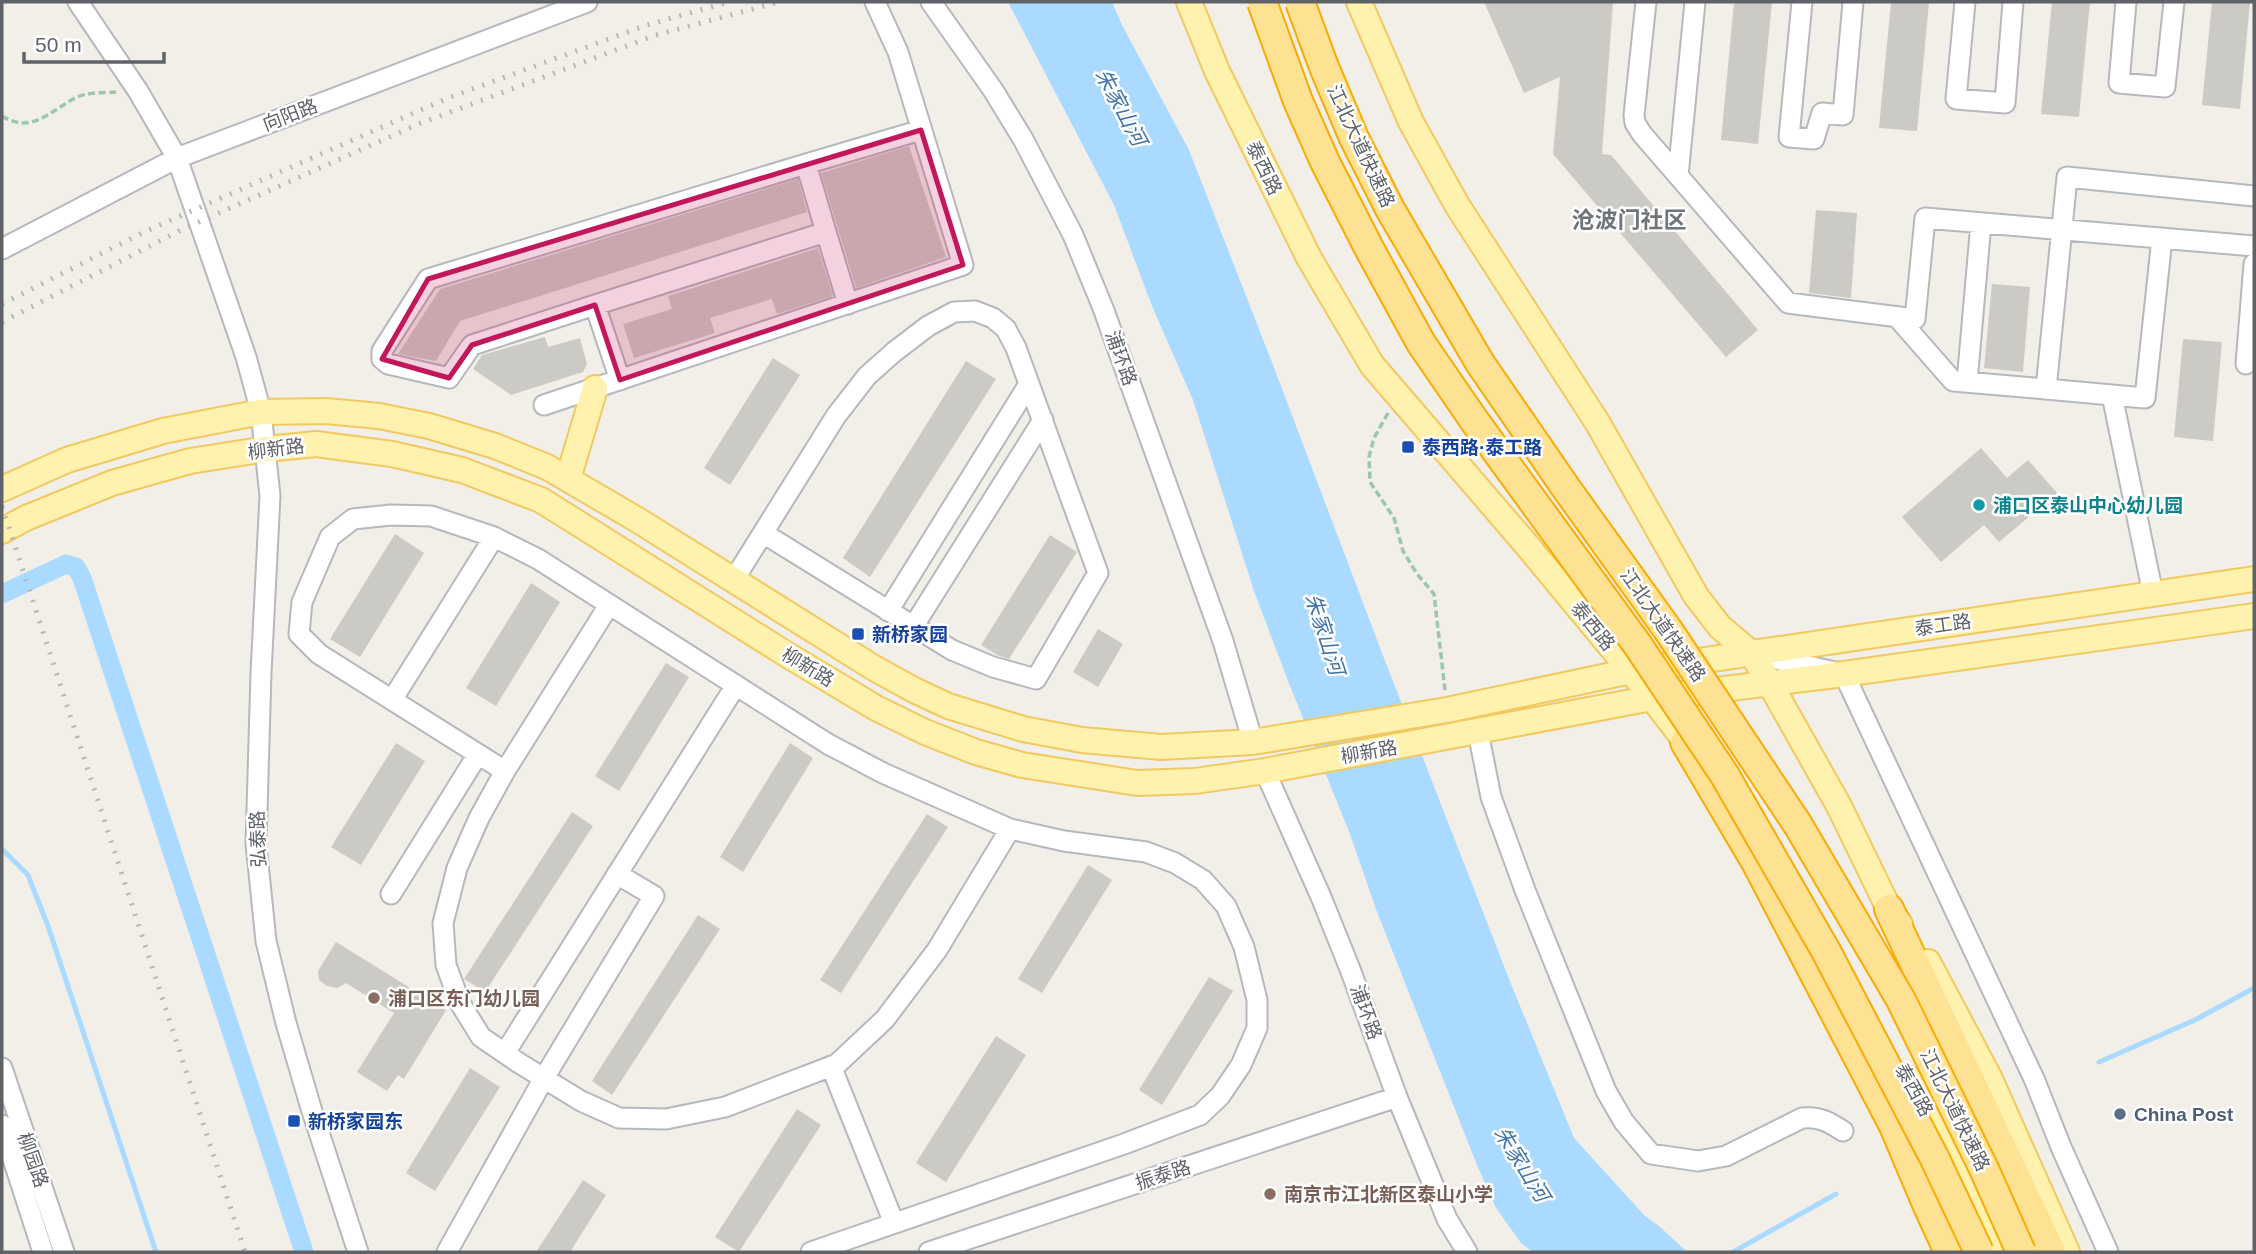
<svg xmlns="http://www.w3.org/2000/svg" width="2256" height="1254" font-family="Arial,'Noto Sans SC',sans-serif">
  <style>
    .water { fill: #aadaff }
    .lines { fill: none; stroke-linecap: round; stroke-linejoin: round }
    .stream { stroke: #aadaff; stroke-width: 5 }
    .canal { stroke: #aadaff; stroke-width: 19 }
    .building { fill: #cccac5 }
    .minor-casing { stroke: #b5b8bc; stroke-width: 23 }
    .major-casing { stroke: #f2c960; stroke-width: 28 }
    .highway-casing { stroke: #f9ab00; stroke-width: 32 }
    .path { stroke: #9cc7a9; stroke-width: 3.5; stroke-dasharray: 7 3.5; stroke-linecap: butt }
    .minor { stroke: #fff; stroke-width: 19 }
    .major { stroke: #fff2af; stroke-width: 24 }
    .highway { stroke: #fde293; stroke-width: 28 }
    .rail { stroke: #b6b7b8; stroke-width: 5; stroke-dasharray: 2 9; stroke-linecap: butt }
    .highway-bridge-casing { stroke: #f9ab00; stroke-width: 32; stroke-linecap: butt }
    .highway-bridge { stroke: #fde293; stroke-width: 28 }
    .marked { fill: #c2185b; fill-opacity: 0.2; stroke: #c2185b; stroke-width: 5; stroke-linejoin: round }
    .transit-dot { fill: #1a4fb4; stroke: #fff; stroke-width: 2.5 }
    .culture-dot { fill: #0f9aa8; stroke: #fff; stroke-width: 2.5 }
    .education-dot { fill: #8d6e63; stroke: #fff; stroke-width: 2.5 }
    .service-dot { fill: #5c6f8a; stroke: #fff; stroke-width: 2.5 }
    .labels { text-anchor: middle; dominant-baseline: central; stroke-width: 5; stroke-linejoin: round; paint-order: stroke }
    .street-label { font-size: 19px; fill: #5f6368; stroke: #fff }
    .transit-label { font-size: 19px; font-weight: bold; fill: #164399; stroke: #fff; text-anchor: start }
    .culture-label { font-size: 19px; font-weight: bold; fill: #0d838f; stroke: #fff; text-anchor: start }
    .education-label { font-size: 19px; font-weight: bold; fill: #785e54; stroke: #fff; text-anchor: start }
    .service-label { font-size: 19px; font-weight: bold; fill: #4e5e75; stroke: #fff; text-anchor: start }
    .water-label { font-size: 21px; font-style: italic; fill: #4174aa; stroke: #fff }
    .quarter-label { font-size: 23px; font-weight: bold; fill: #70757a; stroke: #fff }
  </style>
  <rect width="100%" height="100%" fill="#f1efe8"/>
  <path class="water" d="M1008 2H1112L1122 25 1189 150 1273 365 1382 653 1511 984 1574 1138 1645 1216 1659 1226 1687 1252H1533L1521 1243 1496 1208 1477 1165 1377 912 1350 834 1288 681 1254 591 1193 400 1152 306 1114 205Z"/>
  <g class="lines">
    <path class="stream" d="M2 849 28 875 48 926 156 1252
      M2099 1062 2195 1020 2254 988
      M1733 1252 1836 1194"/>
    <path class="canal" d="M2 594 66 564 76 567 82 578 304 1252"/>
  </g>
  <path class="building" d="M1484 2H1613L1602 154 1611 155 1758 330 1726 357 1553 154 1560 77 1524 93Z
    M1734 2H1772L1758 144 1721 140Z
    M1891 2H1929L1917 131 1879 128Z
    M2052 2H2090L2079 117 2041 114Z
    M2212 2H2250L2240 109 2202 105Z
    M909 146 946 257 856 288 821 173Z
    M798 179 807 212 460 321 436 361 398 354 440 289Z
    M1816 210 1857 213 1851 298 1809 293Z
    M818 248 833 296 777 314 772 299 710 318 715 333 634 358 623 324 672 309 668 296Z
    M1992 284 2030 287 2023 372 1984 368Z
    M545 337 548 347 580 338 587 364 583 372 511 395 473 369 482 355Z
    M2183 339 2222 342 2213 441 2174 437Z
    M773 358 800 375 730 485 704 468Z
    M966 361 996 379 870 577 843 558Z
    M1981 448 2007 478 2028 460 2057 493 1999 542 1984 525 1941 562 1902 517Z
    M395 534 424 553 360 657 330 639Z
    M1050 535 1077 552 1009 659 997 655 981 645Z
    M531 583 560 602 496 706 466 688Z
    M1098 629 1123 644 1098 687 1073 672Z
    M666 663 689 677 619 791 595 776Z
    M396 743 425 761 361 865 331 847Z
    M790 743 813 758 743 872 720 857Z
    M572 812 593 826 485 992 464 979Z
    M927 814 948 827 841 993 820 980Z
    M1088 865 1112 880 1042 993 1018 979Z
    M698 915 720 929 612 1095 592 1081Z
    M336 942 446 1010 404 1079 398 1075 387 1091 357 1072 394 1013 346 983 337 988 327 986 319 980 318 971Z
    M1209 977 1233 991 1162 1105 1139 1090Z
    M996 1036 1026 1055 946 1182 916 1163Z
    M470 1068 500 1087 435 1191 406 1173Z
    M797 1109 821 1125 739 1252 715 1237Z
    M583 1180 606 1195 570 1252H536Z"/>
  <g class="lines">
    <defs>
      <path id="minor" d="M78 2 138 91 177 158 246 357 261 412 270 496 261 673 256 844 266 941 286 1023 311 1108 358 1252
        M931 2 993 90 1023 139 1073 235 1103 308 1223 641 1253 742
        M1646 2 1634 115 1635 123 1642 134 1788 303 1915 319 1925 218 2254 246
        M1802 2 1789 137 1814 139 1822 113 1843 115 1853 2
        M1965 2 1956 99 2005 103 2013 2
        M2126 2 2119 83 2165 87 2174 2
        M1678 176 1695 2
        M826 232 848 304
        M2162 238 2145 398 2046 389 2067 177 2254 196
        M2 249 177 158 587 2
        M595 305 472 345 449 378 388 364 382 359V351L428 279 806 164
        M1897 317 1953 381 2046 389
        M2246 364 2254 264
        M620 380 595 305 826 232 806 164 921 130
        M1967 382 1981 223
        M2112 395 2153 594
        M544 405 963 265 898 52 875 2
        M733 581 836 416 867 376 894 352 928 326 954 312 975 311 993 318 1006 329 1016 348 1098 573 1036 679 993 667 952 650 763 533
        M609 605 505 771 479 818 457 868 443 923 446 965 460 1003 481 1037 519 1063 581 1101 619 1118 666 1119 725 1107 837 1064 885 1019 937 950 1010 829
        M888 611 1029 384
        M913 627 1043 420
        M1758 655 1844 674 2035 1081 2061 1147 2108 1252
        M392 700 494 537
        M1478 732 1491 797 1525 890 1606 1091 1624 1122 1651 1154 1698 1161 1726 1156 1802 1118C1819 1116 1829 1122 1843 1131
        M505 771 319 654 299 634 302 602 330 537 353 519 391 515 431 516 494 537 538 559 828 744 883 773 1010 829 1064 841 1146 852 1175 863 1203 880 1226 906 1244 947 1257 1000V1028L1241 1065 1220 1096 1200 1115 1124 1144 811 1252
        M1265 771 1321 897 1350 969 1397 1097 1432 1182 1447 1219 1467 1252
        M391 894 478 754
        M505 1053 736 685
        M831 1066 894 1223
        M2 1068 64 1252
        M2 1125 43 1252
        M447 1252 544 1078 654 896 617 874
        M929 1252 1397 1097"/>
      <path id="major" d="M1189 2 1217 71 1309 258 1372 365 1525 543 1631 671 1697 756
        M1359 2 1411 122 1457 205 1597 422 1696 596 1720 627 1752 654 1769 682 1839 806 1889 909 1900 924
        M568 479 595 388
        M2 489 67 460 163 431 261 412 326 411 379 416 429 426 495 446 547 467 636 519 874 668 914 690 948 706 1023 729 1082 740 1161 747 1253 742 1447 710 1631 671 2254 579
        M2 531 26 518 112 483 190 461 266 449 316 444 392 454 462 470 541 500 786 654 876 708 925 732 976 752 1022 765 1137 783 1195 781 1265 771 1652 698 1844 674 2254 616
        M1928 962 1989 1077 2067 1252
        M1908 1078 1973 1197 1998 1252"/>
      <path id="highway" d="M1685 742 1756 862 1894 1126 1927 1204 1949 1252
        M1889 909 2051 1252"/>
    </defs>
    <use href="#minor" class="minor-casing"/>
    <use href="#major" class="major-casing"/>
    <use href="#highway" class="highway-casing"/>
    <path class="path" d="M2 116C32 135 51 110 77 97 89 92 104 93 116 92
      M1388 413 1374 438 1369 457 1370 482 1394 518 1403 551 1417 574 1434 594 1445 690"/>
    <use href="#minor" class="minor"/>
    <use href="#major" class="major"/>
    <use href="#highway" class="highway"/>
    <path class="rail" d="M2 304 144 232 448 98 647 25 729 2
      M2 322 183 229 421 123 656 35 779 2
      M2 506 245 1252"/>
    <defs>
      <path id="highway-bridge" d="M1262 2 1298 101 1325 162 1370 250 1421 343 1476 423 1637 644 1724 774 1826 951 1934 1157 1979 1252
        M1300 2 1324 67 1354 138 1390 209 1480 363 1566 488 1668 630 1798 825 1901 1000 1984 1169 2021 1252"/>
    </defs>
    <use href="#highway-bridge" class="highway-bridge-casing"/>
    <use href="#highway-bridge" class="highway-bridge"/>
  </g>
  <path class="marked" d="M921 130 963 265 620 380 595 305 472 345 449 378 382 359 428 279Z"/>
  <g class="transit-dot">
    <rect x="1401" y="440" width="14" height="14" rx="3.5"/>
    <rect x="851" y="627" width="14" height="14" rx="3.5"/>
    <rect x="287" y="1114" width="14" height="14" rx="3.5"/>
  </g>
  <circle class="culture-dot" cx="1979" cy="505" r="7"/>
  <g class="education-dot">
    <circle cx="374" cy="998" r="7"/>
    <circle cx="1270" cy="1194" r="7"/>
  </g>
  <circle class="service-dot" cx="2120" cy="1114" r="7"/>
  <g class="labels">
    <g class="street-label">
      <text transform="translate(290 115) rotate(-21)">向阳路</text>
      <text transform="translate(1361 146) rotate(65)">江北大道快速路</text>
      <text transform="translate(1264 168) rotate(64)">泰西路</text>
      <text transform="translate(1121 358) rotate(70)">浦环路</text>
      <text transform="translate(276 449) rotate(-7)">柳新路</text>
      <text transform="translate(1663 625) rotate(55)">江北大道快速路</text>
      <text transform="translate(1943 625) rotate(-8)">泰工路</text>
      <text transform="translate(1593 626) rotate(51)">泰西路</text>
      <text transform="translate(808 667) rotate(31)">柳新路</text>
      <text transform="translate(1369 752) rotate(-10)">柳新路</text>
      <text transform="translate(258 839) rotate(-92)">弘泰路</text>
      <text transform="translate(1366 1012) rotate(70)">浦环路</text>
      <text transform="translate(1914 1090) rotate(61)">泰西路</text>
      <text transform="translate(1955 1110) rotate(64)">江北大道快速路</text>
      <text transform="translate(33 1160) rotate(71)">柳园路</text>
      <text transform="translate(1163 1175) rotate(-18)">振泰路</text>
    </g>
    <g class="transit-label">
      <text x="1422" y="447">泰西路·泰工路</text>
      <text x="872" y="634">新桥家园</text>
      <text x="308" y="1121">新桥家园东</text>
    </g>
    <g class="culture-label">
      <text x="1993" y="505">浦口区泰山中心幼儿园</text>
    </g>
    <g class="education-label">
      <text x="388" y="998">浦口区东门幼儿园</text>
      <text x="1284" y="1194">南京市江北新区泰山小学</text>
    </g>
    <g class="service-label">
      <text x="2134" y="1114">China Post</text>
    </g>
    <g class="water-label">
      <text transform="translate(1121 107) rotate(62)">朱家山河</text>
      <text transform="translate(1325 634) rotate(72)">朱家山河</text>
      <text transform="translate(1522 1164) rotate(58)">朱家山河</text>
    </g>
    <g class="quarter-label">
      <text x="1629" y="220">沧波门社区</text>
    </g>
  </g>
  <rect width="2256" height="1254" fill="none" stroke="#5f6368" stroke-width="7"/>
  <path d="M24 52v10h140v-10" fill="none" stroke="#5f6368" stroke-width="3.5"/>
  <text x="35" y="52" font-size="21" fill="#5f6368" stroke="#ffffff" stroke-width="5" paint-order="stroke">50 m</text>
</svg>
